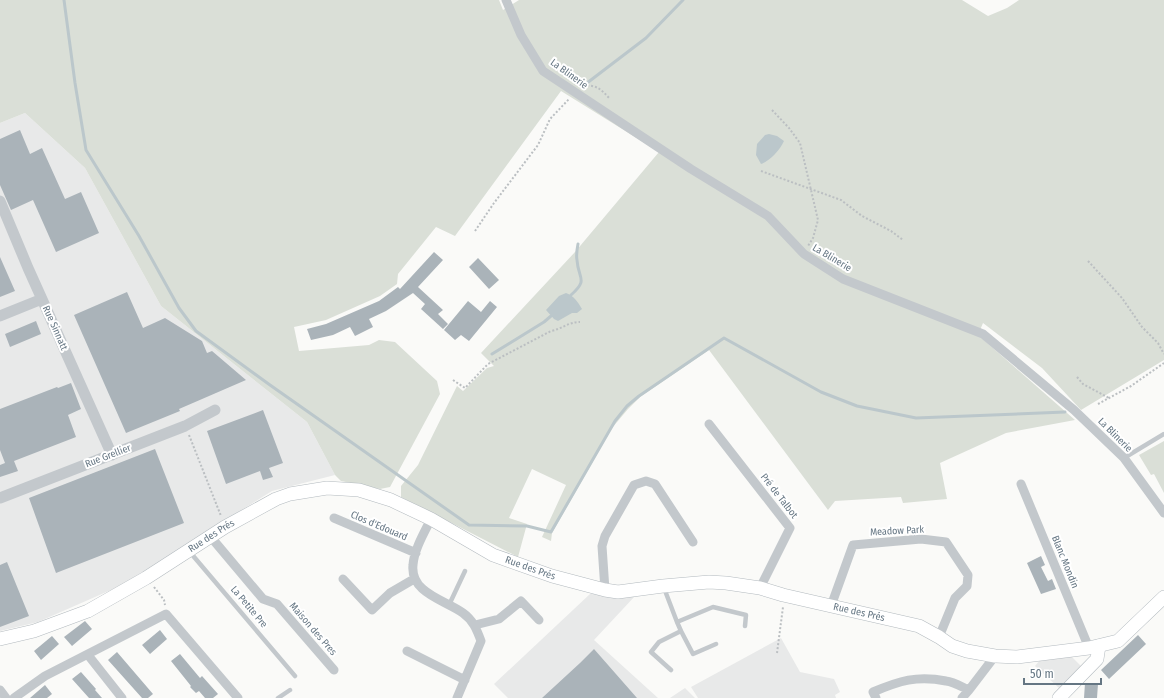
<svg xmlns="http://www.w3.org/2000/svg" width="1164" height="698" font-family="'Fira Sans Condensed',sans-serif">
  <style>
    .built { fill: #e8e9e9 }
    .green { fill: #dadfd7 }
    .water { fill: #bbc7cb }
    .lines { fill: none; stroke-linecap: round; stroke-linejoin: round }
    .stream { stroke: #bbc7cb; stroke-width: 3 }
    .building { fill: #aab3b9 }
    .secondary-casing { stroke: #b3babf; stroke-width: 14 }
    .path { stroke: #bbbfc2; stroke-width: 2; stroke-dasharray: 2 2; stroke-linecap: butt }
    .service { stroke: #c3c8cc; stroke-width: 4.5 }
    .minor { stroke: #c3c8cc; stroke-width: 9 }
    .tertiary { stroke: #c3c8cc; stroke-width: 11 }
    .secondary { stroke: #fff; stroke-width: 13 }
    .labels { text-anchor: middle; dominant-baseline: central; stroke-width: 4; stroke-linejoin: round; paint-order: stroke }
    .street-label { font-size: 10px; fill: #657683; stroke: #fff }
  </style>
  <rect width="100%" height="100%" fill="#fafaf8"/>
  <path class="built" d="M25 113 85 168 161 306 307 422 335 475 272 491 120 586 38 622 0 631V123Z
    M590 594 636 595 594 640 658 698H508L494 684Z
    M781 638 800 672 834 679 840 692 835 695 836 698H698L691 687Z
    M1071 656 1081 666 1059 688 1035 666 1040 660Z
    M685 688 695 698H670Z"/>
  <path class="green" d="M0 0H499L503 10 519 0H962L988 16 1007 8 1019 0H1164V360L1081 410 1042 368 983 323 978 335 1075 420 1006 433 940 463 947 499 903 503 901 497 835 501 828 510 709 350 640 397 628 409 612 428 552 533 551 541 542 537 566 485 532 469 509 518 527 524 518 557 401 497V486L418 465 457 386 463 391 487 368 494 366 481 353 575 252 659 152 561 91 455 236 436 227 398 274 397 284 380 296 326 320 294 327 299 351 369 345 379 340 395 342 437 381 440 394 390 487 380 489 341 481 335 475 307 422 161 306 85 168 25 113 0 123Z
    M1164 441V493L1154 474 1151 475 1139 455Z"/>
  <path class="water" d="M769 134 777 136 784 141C780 150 770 161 761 164L756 155 757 144 765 135Z
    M566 293C574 296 578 302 582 309L577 313H572L558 321 554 319 546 310 559 296Z"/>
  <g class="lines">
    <path class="stream" d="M64 0 75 83 86 150 139 236 179 308 196 331 270 385 469 525 527 526 551 532 615 421 627 406 639 396 724 338 821 392 857 406 916 418 1065 412
      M587 83 646 38 683 0
      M571 295C589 279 578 279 577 260 576 255 577 249 578 244
      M492 354 544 322 551 316"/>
  </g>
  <path class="building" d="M20 130 30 154 42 148 65 199 81 192 99 233 56 252 33 200 11 210 0 185V139Z
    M434 252 443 260 418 287 443 310 438 314 448 324 443 329 421 309 425 304 413 293 386 311 369 319 373 327 355 336 350 327 333 335 311 340 307 329 326 324 379 301 398 287 400 289Z
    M0 257 15 291 0 297Z
    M478 258 499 280 489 289 469 267Z
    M127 292 143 328 165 318 202 341 207 353 212 351 246 380 179 409 180 411 126 433 74 315Z
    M468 301 481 312 490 301 497 307 469 341 461 335 455 340 444 330Z
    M36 321 41 334 10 347 5 334Z
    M71 383 81 409 68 415 76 437 14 461 18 471 0 477V465L5 463 0 450V409L57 387 58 388Z
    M263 410 283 463 269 468 273 477 263 480 260 471 226 484 207 431Z
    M155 449 184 523 56 573 29 498Z
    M1041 556 1045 565 1041 567 1048 581 1052 579 1056 589 1041 594 1027 563Z
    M7 562 29 616 0 627V565Z
    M85 621 92 629 72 646 64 637Z
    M160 630 167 639 150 654 142 645Z
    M1138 635 1146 644 1109 679 1101 670Z
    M52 636 59 644 41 660 34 651Z
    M594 649 637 698H542L580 663Z
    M117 652 153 694 148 698H142L108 660Z
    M180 654 200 678 202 676 218 694 213 698H205L199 691 196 693 190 687 191 686 171 661Z
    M81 672 96 689 95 690 102 698H89L72 679Z
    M1085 683 1098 684 1097 698H1084Z
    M45 685 52 694 47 698H30Z"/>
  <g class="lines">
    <defs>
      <g id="secondary">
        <path id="s1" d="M0 639 34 631 88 611 146 578 225 527 276 499 290 494 327 488 359 490 391 500 431 519 493 555 552 576 605 590 618 592 663 586 709 582 726 583 760 588 783 595 919 626 939 637 952 646 967 651 995 656 1017 657 1089 648 1118 641 1164 597"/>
        <path d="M1059 698 1097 659 1099 646"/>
      </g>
    </defs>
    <use href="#secondary" class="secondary-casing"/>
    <path class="path" d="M583 86C596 84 602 90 610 99
      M772 110 789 128 800 143 818 220 813 238 808 246
      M761 171 841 200 862 216 891 231 903 240
      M475 231 494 203 538 145 550 119 569 99
      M1088 261 1122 298 1142 327 1158 343 1164 354
      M1077 377 1083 384 1109 398
      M453 380 465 388 488 364 551 331C562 329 568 322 580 322
      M1098 404 1131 386 1164 363
      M189 435 221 516
      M154 587 164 600 165 605
      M777 653 783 607"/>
    <path class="service" d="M1124 458 1164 434
      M189 551 295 676
      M664 588 677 622 713 607 746 615 745 626
      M449 605 465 571
      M681 631 693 654 716 644
      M671 670 651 652 659 642 681 631 677 622
      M278 698 290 690"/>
    <path class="minor" d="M506 0 521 35 543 71 691 169 768 216 804 254 843 279 983 334 1074 410 1124 458 1164 513
      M709 424 790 528 760 588
      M1021 484 1089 648
      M334 518 416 553
      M431 519C424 533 414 550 413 565 410 593 445 600 463 613 473 620 477 630 481 641L457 698
      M210 536 263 599 277 604 334 670
      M343 579 372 610 390 593 414 579
      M605 590 602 546 605 536 634 485 646 481 655 484 693 542
      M831 606 853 545 921 539 946 542 968 575 967 586 955 598 939 637
      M475 625 499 619 521 601 539 620
      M407 651 465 680
      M88 655 122 698
      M0 690 6 698
      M14 698 45 676 166 614 238 698
      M876 698 873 692C899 681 917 675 946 681 954 682 962 687 969 690L995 656
      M962 698 969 690"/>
    <path class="tertiary" d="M0 201 28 268 112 455
      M0 316 42 299
      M0 498 185 426 215 410"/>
    <use href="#secondary" class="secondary"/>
  </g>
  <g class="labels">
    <g class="street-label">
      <text transform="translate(569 74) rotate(36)">La Blinerie</text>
      <text transform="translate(832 258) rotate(31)">La Blinerie</text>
      <text transform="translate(55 328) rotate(66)">Rue Sinnatt</text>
      <text transform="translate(1115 435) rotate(45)">La Blinerie</text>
      <text transform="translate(108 456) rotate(-21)">Rue Grellier</text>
      <text transform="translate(779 496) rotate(52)">Pré de Talbot</text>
      <text transform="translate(379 526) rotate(23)">Clos d'Edouard</text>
      <text transform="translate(897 531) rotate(-3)">Meadow Park</text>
      <text stroke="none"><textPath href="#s1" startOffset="237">Rue des Prés</textPath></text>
      <text transform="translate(1065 562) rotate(68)">Blanc Mondin</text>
      <text stroke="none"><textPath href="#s1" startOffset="585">Rue des Prés</textPath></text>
      <text transform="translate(249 607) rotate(50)">La Petite Pre</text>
      <text stroke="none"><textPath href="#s1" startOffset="921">Rue des Prés</textPath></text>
      <text transform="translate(313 629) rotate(49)">Maison des Pres</text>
    </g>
  </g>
  <path d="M1024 678v6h77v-6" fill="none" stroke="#657683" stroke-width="2"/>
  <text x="1030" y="678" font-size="12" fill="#657683" stroke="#ffffff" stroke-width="3" paint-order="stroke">50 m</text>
</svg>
